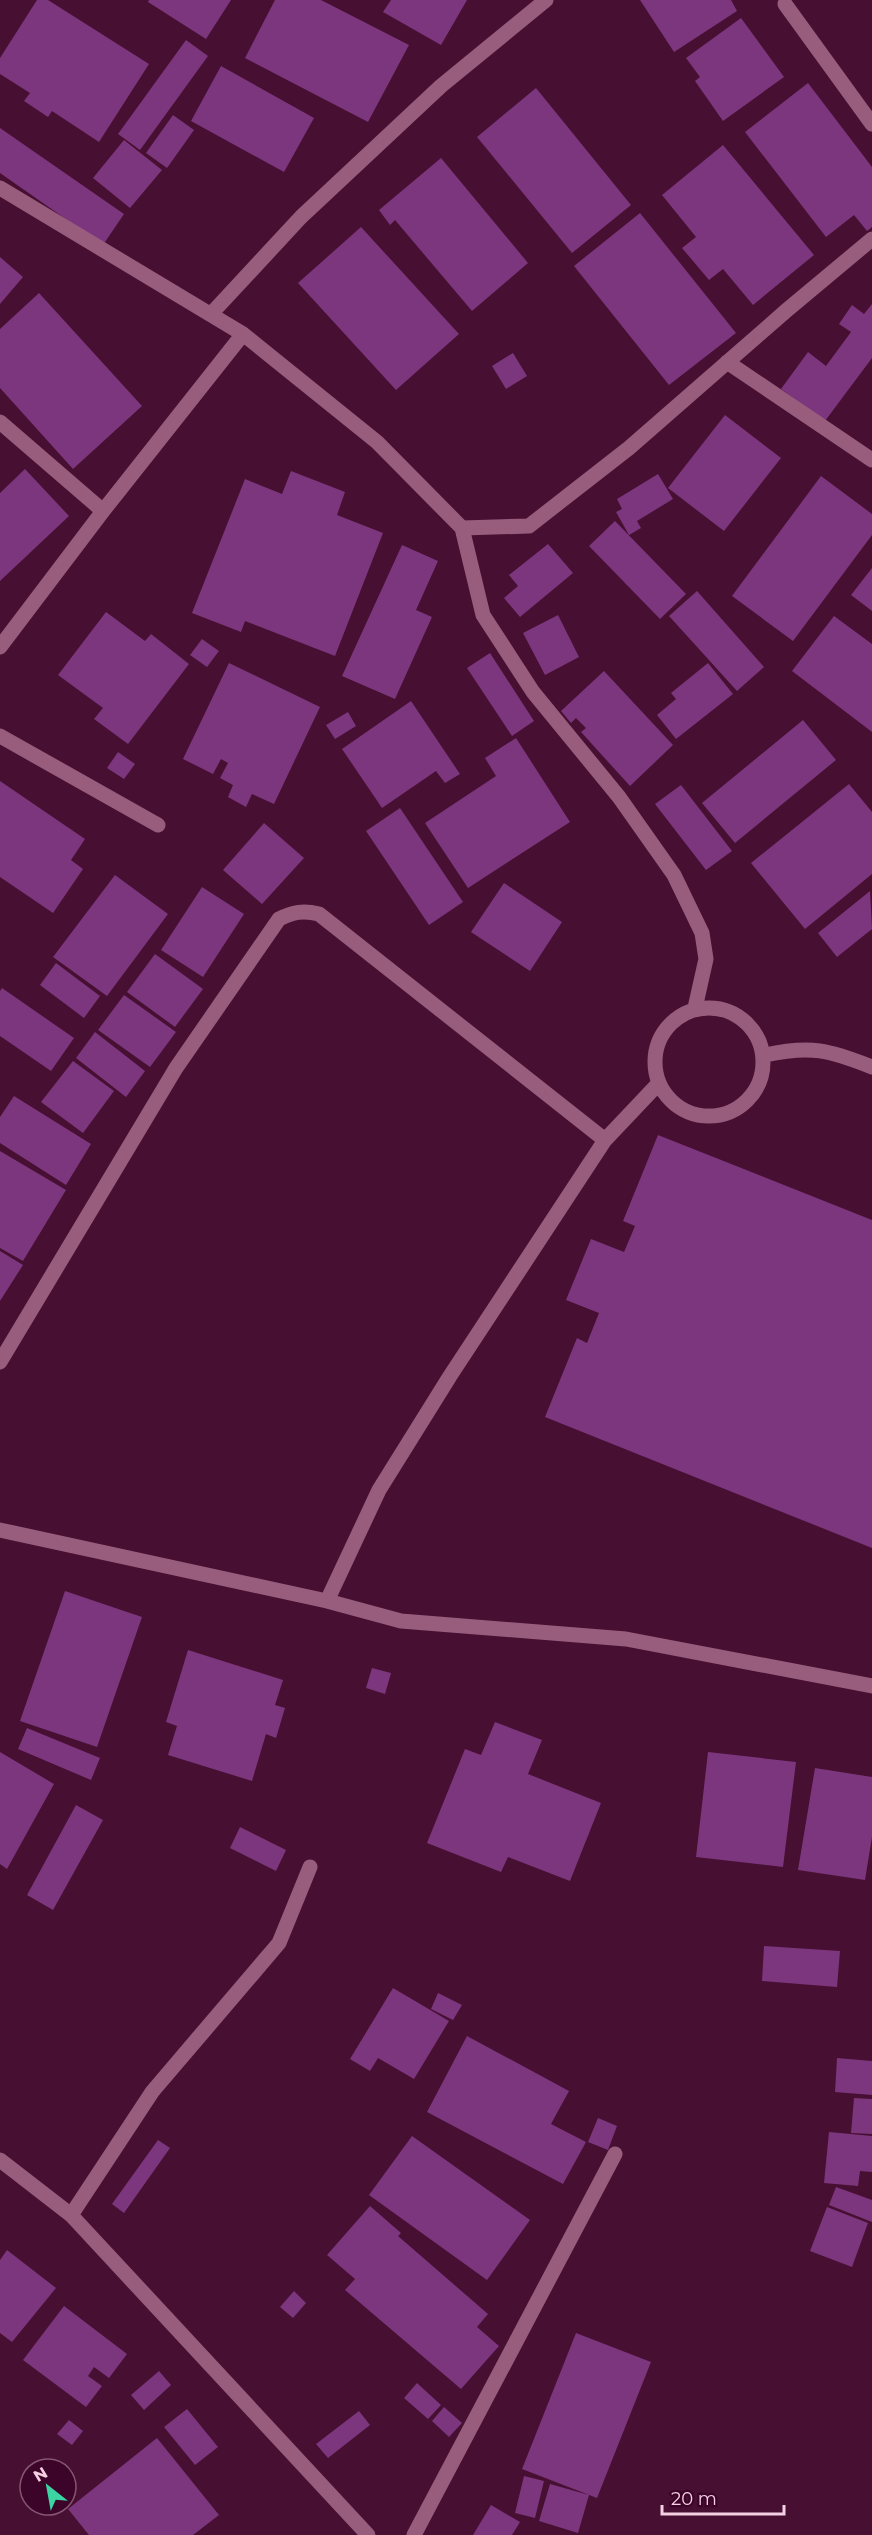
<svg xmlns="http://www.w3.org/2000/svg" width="872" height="2535" font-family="Montserrat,sans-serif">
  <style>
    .building { fill: #7c367d }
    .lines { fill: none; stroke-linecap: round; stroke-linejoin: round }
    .minor { stroke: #985d7d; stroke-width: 15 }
  </style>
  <rect width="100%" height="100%" fill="#470f32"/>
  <path class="building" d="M37 0H48L149 64 99 142 52 111 48 117 24 101 30 93 0 74V58Z
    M149 0H231L206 39 148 2Z
    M275 0H321L409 45 368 122 245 58Z
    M391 0H467L441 45 383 12Z
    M640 0H731L737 11 674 52Z
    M741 18 784 77 723 121 695 81 700 77 686 58Z
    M186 40 208 56 140 150 118 134Z
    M221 66 314 118 284 172 191 121Z
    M808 83 872 167V227L867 231 854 215 826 237 745 132Z
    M536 88 631 205 572 253 477 137Z
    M173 115 194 130 167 168 146 153Z
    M0 128 124 214 103 245 0 173Z
    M124 140 162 170 130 208 93 178Z
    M723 145 814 255 753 305 723 269 709 280 682 248 696 237 662 195Z
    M441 158 528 263 472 311 395 220 390 225 379 210Z
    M640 213 736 333 669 385 574 266Z
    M361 227 459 334 396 390 298 283Z
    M0 257 23 277 0 304Z
    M39 293 142 406 73 469 0 388V329Z
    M872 304V358L825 421 781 389 808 352 826 366 851 332 839 324 852 305 864 314Z
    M513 353 527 376 506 389 492 366Z
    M725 415 781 458 724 531 668 488Z
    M25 469 69 516 0 581V493Z
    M291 471 345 492 337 515 383 533 335 656 245 621 241 632 192 613 245 479 282 494Z
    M658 474 673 499 637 521 641 528 629 535 616 512 622 509 617 499Z
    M821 476 872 514V535L793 641 732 596Z
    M615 521 686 594 660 619 589 546Z
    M548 544 573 573 520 617 504 598 518 586 509 575Z
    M402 545 438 561 416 610 432 617 395 699 342 676Z
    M872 568V611L851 595Z
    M697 591 764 667 737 691 669 616Z
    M106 612 145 641 151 634 189 664 128 744 94 719 103 708 58 675Z
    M558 615 579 657 545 675 523 633Z
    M834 616 872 644V732L792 671Z
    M202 639 219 651 207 667 190 655Z
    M490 653 534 721 512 736 467 668Z
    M229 663 320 707 274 804 252 794 246 807 228 797 233 785 220 778 228 763 221 759 213 774 183 759Z
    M708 663 733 694 676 739 657 715 676 699 671 693Z
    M604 671 673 745 630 786 581 732 586 728 576 718 571 723 561 711Z
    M411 701 460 774 445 783 436 771 382 808 342 749Z
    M348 712 356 726 335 739 326 725Z
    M803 720 836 760 735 843 702 803Z
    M516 738 570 822 468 888 425 823 496 776 485 758Z
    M118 752 135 764 124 779 107 768Z
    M0 781 85 839 71 860 83 869 53 913 0 877Z
    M849 784 872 812V874L805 929 751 863Z
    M681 785 732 851 706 870 655 804Z
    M400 808 463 902 429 925 366 831Z
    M264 823 304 858 262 904 223 870Z
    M115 875 168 914 107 996 53 957Z
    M504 883 562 922 530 971 471 932Z
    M202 887 244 914 203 977 161 950Z
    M870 891 872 929 837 957 818 933Z
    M155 954 203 989 175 1027 127 992Z
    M56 963 100 996 84 1018 40 985Z
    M2 988 74 1038 51 1071 0 1036V991Z
    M124 995 176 1032 150 1067 98 1030Z
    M95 1032 145 1071 126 1097 76 1058Z
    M73 1061 114 1091 83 1133 41 1102Z
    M14 1096 91 1144 66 1185 0 1143V1117Z
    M658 1135 872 1220V1548L545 1417 577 1338 587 1343 599 1313 566 1300 591 1239 624 1252 635 1226 623 1221Z
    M0 1151 66 1190 23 1261 0 1248Z
    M0 1251 23 1265 0 1301Z
    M65 1591 142 1617 97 1747 20 1721Z
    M188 1650 283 1680 275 1705 285 1708 276 1738 266 1734 252 1781 168 1755 177 1726 166 1722Z
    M372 1668 391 1673 385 1694 366 1688Z
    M495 1722 542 1740 528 1774 601 1803 570 1881 508 1857 501 1872 427 1843 465 1749 481 1755Z
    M27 1728 100 1758 91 1780 18 1749Z
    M0 1752 54 1784 7 1869 0 1864Z
    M708 1752 796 1762 783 1867 696 1857Z
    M815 1768 872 1777V1837L865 1880 798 1870Z
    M76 1805 103 1820 53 1910 27 1895Z
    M240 1827 286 1850 276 1871 230 1848Z
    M764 1946 840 1951 837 1987 762 1981Z
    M393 1988 449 2021 414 2079 378 2058 370 2071 350 2059Z
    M438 1993 462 2005 453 2020 431 2009Z
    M467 2036 569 2091 551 2124 586 2142 563 2184 427 2112Z
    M837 2058 872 2061V2095L835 2092Z
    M854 2098 872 2099V2134L851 2133Z
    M598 2118 617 2126 608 2150 588 2142Z
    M829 2132 872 2136V2172L860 2171 858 2186 824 2183Z
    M412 2136 530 2220 487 2280 369 2195Z
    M158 2140 170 2148 124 2213 112 2204Z
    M836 2187 872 2200V2222L829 2205Z
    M370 2206 401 2233 398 2236 488 2314 477 2327 499 2346 461 2389 345 2290 355 2279 327 2255Z
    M827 2207 868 2223 852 2267 810 2251Z
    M7 2250 56 2288 12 2342 0 2333V2260Z
    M294 2291 306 2303 293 2318 280 2307Z
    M64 2306 127 2354 109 2378 94 2367 88 2376 102 2386 86 2407 23 2360Z
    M576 2333 651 2362 597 2498 522 2469Z
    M159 2371 171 2385 144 2410 131 2395Z
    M417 2383 441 2405 428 2419 404 2398Z
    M444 2407 462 2423 449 2437 432 2421Z
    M187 2409 218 2447 195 2465 164 2427Z
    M359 2411 370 2425 328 2458 316 2444Z
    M69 2420 83 2431 72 2445 57 2434Z
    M157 2438 219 2515 193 2535H89L68 2509Z
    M524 2476 544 2481 535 2518 515 2513Z
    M550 2484 589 2495 578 2533 539 2521Z
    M491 2505 520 2522 512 2535H473Z"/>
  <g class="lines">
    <path class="minor" d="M785 4 872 124
      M0 188 243 334 377 442 462 528 529 526 629 448 787 310 872 239
      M211 314 301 217 441 86 546 0
      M727 362 872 460
      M0 422 103 511
      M462 528 483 615 533 692 619 797 674 875 702 933 706 959 695 1008
      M0 647 103 511 243 334
      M0 736 158 825
      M655 1062a54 54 0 1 1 108 0a54 54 0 1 1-108 0Z
      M765 1055C811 1045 829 1050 872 1067
      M0 1362 176 1068 279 919C293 912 303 910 319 914L605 1140
      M0 1530 327 1601 401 1621 626 1639 872 1686
      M327 1601 379 1490 450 1376 605 1140 658 1084
      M0 2160 71 2215 368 2535
      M71 2215 152 2092 279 1943 310 1867
      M414 2535 615 2154"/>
  </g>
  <g transform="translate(48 2487) rotate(329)"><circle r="28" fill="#3b0428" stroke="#855672" stroke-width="1.5"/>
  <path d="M0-4.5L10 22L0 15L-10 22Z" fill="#3dd4a3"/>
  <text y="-9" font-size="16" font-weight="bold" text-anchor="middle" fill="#f5d0e2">N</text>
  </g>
  <path d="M662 2505v9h122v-9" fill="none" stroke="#f5d0e2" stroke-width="3"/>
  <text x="671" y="2505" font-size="18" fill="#f5d0e2" stroke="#3b0428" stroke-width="4.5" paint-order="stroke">20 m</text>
</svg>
